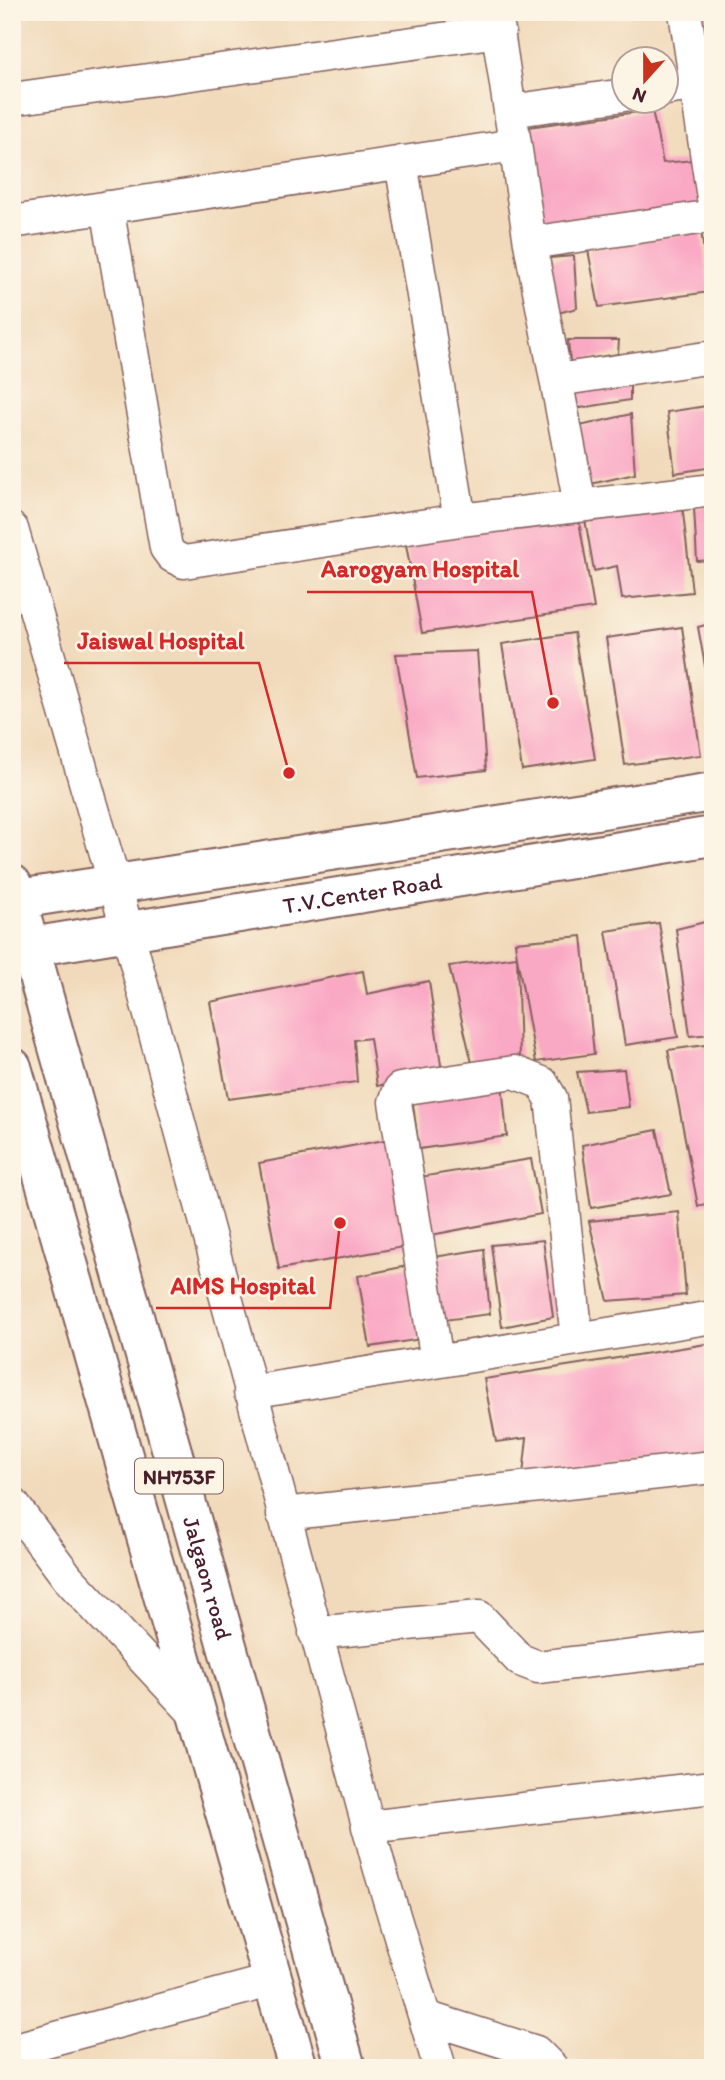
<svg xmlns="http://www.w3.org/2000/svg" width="725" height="2080" font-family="Itim,sans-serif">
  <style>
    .building { fill: #faa9c5 }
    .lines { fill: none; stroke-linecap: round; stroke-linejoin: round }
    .minor-casing { stroke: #84605d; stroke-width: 35 }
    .tertiary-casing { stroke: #84605d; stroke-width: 42 }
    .trunk-casing { stroke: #84605d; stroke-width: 42 }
    .minor { stroke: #fff; stroke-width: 32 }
    .tertiary { stroke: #fff; stroke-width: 38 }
    .trunk { stroke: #fff; stroke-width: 38 }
    .labels { text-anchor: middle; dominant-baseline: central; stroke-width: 5; stroke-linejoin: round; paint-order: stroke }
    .shield { fill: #fcf5e5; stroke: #7f5f63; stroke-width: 2 }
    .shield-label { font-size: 21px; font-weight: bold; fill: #4a1f2b }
    .street-label { font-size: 23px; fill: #4a1f2b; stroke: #fcf5e5 }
    .leader { fill: none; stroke: #d62828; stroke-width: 2.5 }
    .callout-dot { fill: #d62828; stroke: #fcf5e5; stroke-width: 2.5 }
    .callout-label { font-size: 24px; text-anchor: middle; font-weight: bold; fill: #d62828; stroke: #fcf5e5; stroke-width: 5; stroke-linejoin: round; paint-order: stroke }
  </style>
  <rect width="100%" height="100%" fill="#fcf5e5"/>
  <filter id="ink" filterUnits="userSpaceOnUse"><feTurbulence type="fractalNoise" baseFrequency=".0143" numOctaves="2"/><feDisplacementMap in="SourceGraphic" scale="14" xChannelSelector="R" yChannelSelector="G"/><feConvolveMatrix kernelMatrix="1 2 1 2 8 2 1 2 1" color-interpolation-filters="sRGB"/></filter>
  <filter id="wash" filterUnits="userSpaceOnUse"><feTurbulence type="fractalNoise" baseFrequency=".00686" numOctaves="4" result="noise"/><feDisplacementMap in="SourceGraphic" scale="28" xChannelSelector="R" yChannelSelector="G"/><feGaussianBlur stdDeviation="1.57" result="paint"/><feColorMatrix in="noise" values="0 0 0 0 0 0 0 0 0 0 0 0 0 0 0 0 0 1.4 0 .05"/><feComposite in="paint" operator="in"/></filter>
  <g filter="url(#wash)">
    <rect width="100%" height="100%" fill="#f1dabb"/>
    <g id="blocks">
      <path class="building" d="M698 12H713V37L702 40Z
        M652 110 663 163 694 160 699 209 540 232 528 127Z
        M701 231 710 292 599 307 588 250Z
        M574 256 577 308 558 313 549 258Z
        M568 340H619L618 354 570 362Z
        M630 379V400L574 409 568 386Z
        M713 405V467L675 473 667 412Z
        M631 414 635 474 586 485 576 427Z
        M682 504 692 592 622 599 617 566 594 571 585 519Z
        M713 505V560L697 561 694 508Z
        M578 515 594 608 422 633 405 539Z
        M713 623V698L711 699 698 627Z
        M682 627 701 755 625 765 606 638Z
        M574 633 595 759 522 770 502 644Z
        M477 651 486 770 417 778 396 654Z
        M713 920V1034L690 1036 676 929Z
        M659 923 678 1037 625 1045 606 931Z
        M582 936 594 1054 536 1062 517 957 520 1058 472 1063 449 966 517 957 515 942Z
        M363 971 367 994 429 981 442 1072 377 1086 370 1038 354 1040 357 1082 228 1099 210 1002Z
        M713 1044V1202L698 1206 668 1050Z
        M624 1069 629 1107 586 1112 577 1072Z
        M502 1084 507 1136 419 1149 412 1097Z
        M657 1130 671 1194 591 1208 582 1145Z
        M390 1139 409 1246 279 1269 259 1163Z
        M531 1159 541 1214 431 1235 420 1177Z
        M679 1212 686 1295 608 1301 589 1221Z
        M543 1240 553 1317 502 1327 491 1245Z
        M484 1249 490 1314 437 1321 428 1258Z
        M412 1265 421 1339 370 1347 358 1276Z
        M713 1343V1454L523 1475 527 1438 496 1442 484 1379Z"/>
    </g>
  </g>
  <g filter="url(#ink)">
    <use href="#blocks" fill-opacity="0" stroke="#84605d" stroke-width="2"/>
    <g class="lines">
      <defs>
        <path id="minor" d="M495 12 530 243 580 505
          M685 12 713 198
          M666 89 713 82
          M12 99 499 31
          M510 111 624 95
          M401 162 460 520
          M107 207 166 548 172 556 184 562 460 520 713 490
          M12 222 515 145
          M530 243 713 216
          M557 380 713 357
          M12 529 115 885 379 1866 440 2068
          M437 1361 395 1102 400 1089 514 1072 542 1083 551 1098 577 1339
          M250 1392 713 1317
          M12 1503 68 1578 197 1716
          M283 1514 713 1467
          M315 1633 479 1617 520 1660 538 1667 713 1647
          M368 1827 713 1787
          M425 2017 536 2052 552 2068
          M12 2050 274 1980"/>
        <g id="tertiary">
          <path d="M12 900 713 792"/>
          <path id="s1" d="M12 950 713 836"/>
        </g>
        <g id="trunk">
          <path id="s2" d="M12 884 346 2068"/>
          <path d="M12 1067 298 2068"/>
        </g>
      </defs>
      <use href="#minor" class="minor-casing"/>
      <use href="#tertiary" class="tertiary-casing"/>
      <use href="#trunk" class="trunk-casing"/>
      <use href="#minor" class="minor"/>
      <use href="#tertiary" class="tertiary"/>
      <use href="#trunk" class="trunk"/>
    </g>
  </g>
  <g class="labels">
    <rect class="shield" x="135" y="1458.5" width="88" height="35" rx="5"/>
    <g class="shield-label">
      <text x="179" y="1476">NH753F</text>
    </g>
    <g class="street-label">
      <text stroke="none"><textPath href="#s1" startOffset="355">T.V.Center Road</textPath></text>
      <text stroke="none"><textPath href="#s2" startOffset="721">Jalgaon road</textPath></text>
    </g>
  </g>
  <path class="leader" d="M553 703L532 592H307M289 773L259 663H64M340 1223L330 1308H156"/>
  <g class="callout-dot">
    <circle cx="553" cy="703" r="7"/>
    <circle cx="289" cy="773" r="7"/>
    <circle cx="340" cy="1223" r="7"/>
  </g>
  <g class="callout-label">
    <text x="420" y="577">Aarogyam Hospital</text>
    <text x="161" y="649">Jaiswal Hospital</text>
    <text x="243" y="1294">AIMS Hospital</text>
  </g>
  <rect width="725" height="2080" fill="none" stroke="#fcf5e5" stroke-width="42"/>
  <g transform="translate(645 80) rotate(201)"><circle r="33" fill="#fcf5e5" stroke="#b59f9b" stroke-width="2"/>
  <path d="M0-5L12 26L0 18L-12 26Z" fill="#c8321e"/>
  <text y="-10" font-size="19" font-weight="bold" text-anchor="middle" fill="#4a1f2b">N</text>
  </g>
</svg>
